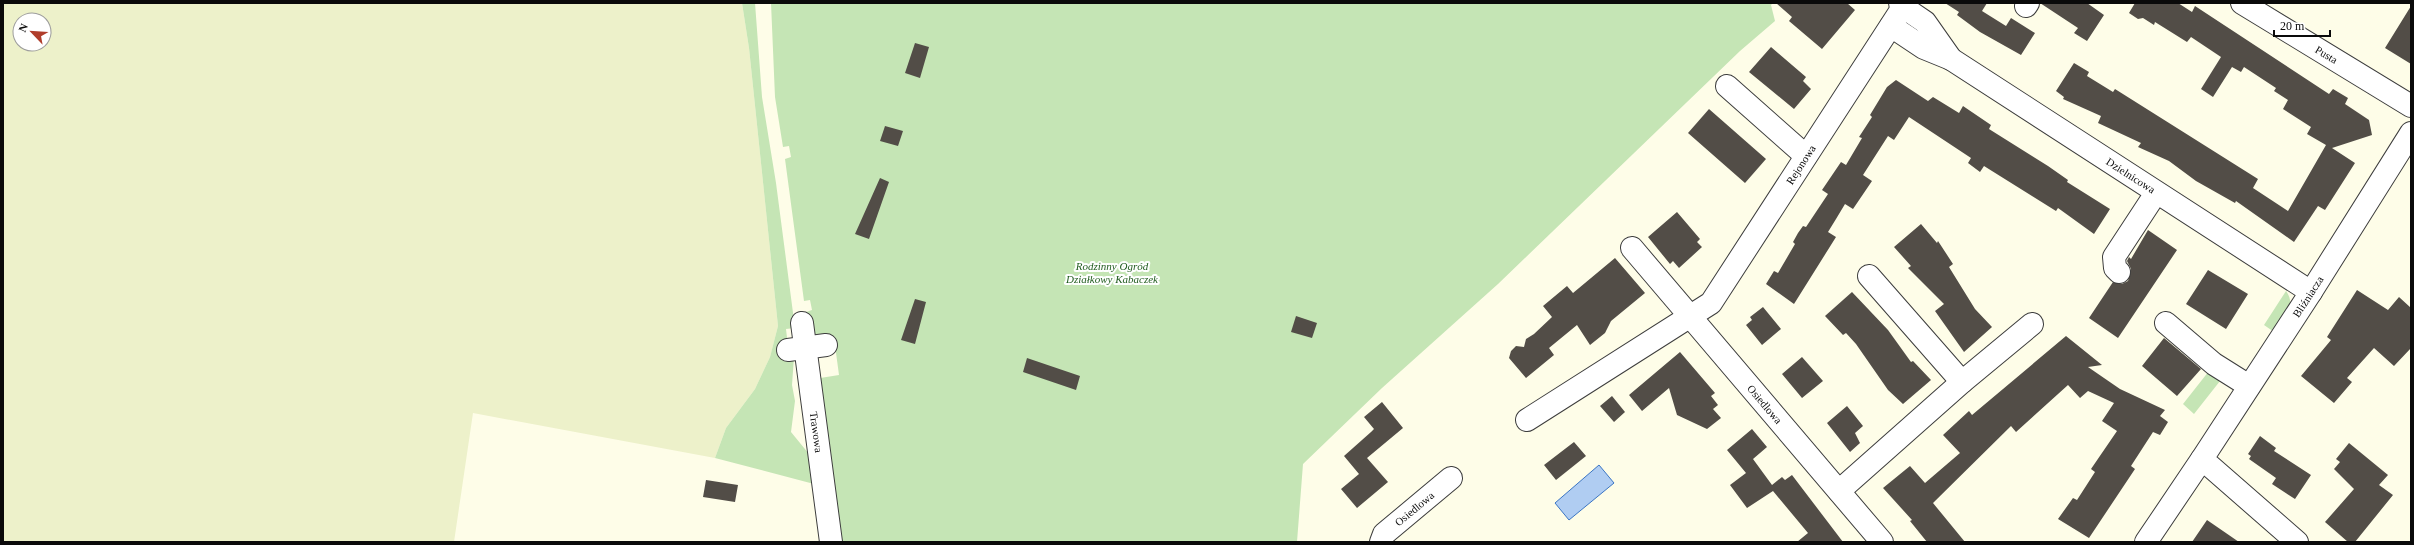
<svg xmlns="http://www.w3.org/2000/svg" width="2414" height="545" font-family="'Times New Roman',serif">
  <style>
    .farmland { fill: #edf1ca; fill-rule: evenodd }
    .green { fill: #c5e5b5 }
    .water { fill: #b0cdf2; stroke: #3b75c4 }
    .building { fill: #524d47 }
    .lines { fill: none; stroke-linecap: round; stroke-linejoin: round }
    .minor-casing { stroke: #3d3d3d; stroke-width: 24 }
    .minor { stroke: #fff; stroke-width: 22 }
    .labels { text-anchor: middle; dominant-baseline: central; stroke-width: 4; stroke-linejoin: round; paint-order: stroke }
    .street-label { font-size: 11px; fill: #0a0a0a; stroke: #fff }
    .park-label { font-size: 11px; font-style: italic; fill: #215c1f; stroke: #fff }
  </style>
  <rect width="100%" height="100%" fill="#fefde8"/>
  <path class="farmland" d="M3 3H742L749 48 778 326 770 357 755 389 726 428 715 458 473 413 454 542H3ZM20 20H44V44H20Z"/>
  <path class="green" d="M742 3H755L762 97 776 183 795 328 786 329 789 355 794 357 792 385 795 401 791 432 809 454 814 484 715 458 726 428 755 389 770 357 778 326 749 48Z
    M771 3H1773L1771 5 1775 21 1740 51 1498 284 1382 388 1303 464 1297 542H838L814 379 839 375 834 338 815 341 806 312 812 310 810 300 804 301 785 159 791 157 789 146 783 147 775 97Z
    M2286 291C2297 305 2284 321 2277 334L2264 325Z
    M2209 371 2220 381 2194 414 2183 404Z"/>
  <path class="water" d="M1599 465 1614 483 1569 520 1555 503Z"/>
  <path class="building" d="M1776 3H1847L1855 10 1822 49 1789 21 1792 17Z
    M1945 3H1987L1982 11 2006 26 2011 18 2035 33 2021 55 1980 32 1957 15 1959 12Z
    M2040 3H2087L2104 15 2087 41 2074 33 2078 28Z
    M2135 3H2178L2192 12 2195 6 2329 94 2333 89 2348 98 2345 104 2369 120 2372 135 2332 148 2355 163 2325 210 2318 206 2294 242 2236 201 2235 203 2196 181 2169 161 2138 147 2141 143 2098 123 2101 116 2063 99 2064 97 2056 91 2074 63 2089 72 2087 76 2113 92 2115 89 2258 179 2253 188 2288 211 2326 145 2307 134 2311 127 2283 109 2288 100 2274 91 2276 88 2244 67 2241 72 2232 67 2213 97 2201 89 2221 57 2191 37 2187 42 2155 22 2154 25 2143 18 2138 19 2129 13Z
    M2411 6V64L2385 48Z
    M915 43 929 47 920 78 905 73Z
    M1771 47 1806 77 1803 81 1811 89 1794 109 1749 72Z
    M1896 80 1928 101 1933 97 1959 113 1963 106 1991 125 1989 129 2048 166 2068 180 2067 182 2110 209 2094 234 2058 208 2056 211 1984 166 1980 172 1968 163 1971 158 1909 117 1894 140 1888 136 1863 175 1872 181 1853 209 1845 204 1836 219 1828 232 1836 237 1794 304 1766 284 1774 271 1778 273 1795 244 1793 242 1798 233 1803 226 1806 227 1828 194 1822 190 1841 162 1846 165 1862 138 1859 137 1872 117 1870 115 1887 87Z
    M1709 109 1766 159 1745 183 1688 133Z
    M885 126 903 131 898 146 880 141Z
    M880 178 889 182 869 239 855 234Z
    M1677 212 1700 239 1697 242 1702 247 1679 268 1673 261 1670 264 1648 237Z
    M1921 224 1937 243 1938 241 1953 264 1949 267 1975 309 1992 327 1964 352 1935 311 1944 304 1908 268 1911 266 1894 247Z
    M2148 230 2177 250 2118 338 2089 318 2113 282 2122 284 2128 281 2131 269 2127 261 2129 257 2131 259Z
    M1615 258 1645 293 1611 321 1605 333 1590 345 1577 325 1549 348 1554 355 1526 378 1509 358 1511 351 1516 346 1524 347 1526 339 1534 334 1552 317 1543 306 1567 286 1573 293Z
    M2208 270 2248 294 2226 329 2186 304Z
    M2357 290 2388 310 2399 297 2411 308V348L2394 366 2374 348 2347 378 2352 382 2334 403 2301 376 2331 340 2327 337Z
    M1852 292 1888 330 1911 362 1913 361 1931 380 1903 404 1888 390 1856 344 1846 333 1843 335 1825 316Z
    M915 299 926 302 915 344 901 340Z
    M1763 307 1781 329 1762 345 1746 325 1752 320 1750 317Z
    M1296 316 1317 323 1312 338 1291 332Z
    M2066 336 2102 365 2088 367 2120 389 2165 410 2160 416 2168 422 2160 435 2153 432 2131 466 2135 469 2089 538 2058 519 2073 498 2077 500 2095 472 2091 469 2117 431 2102 421 2114 403 2088 391 2080 398 2068 385 2016 432 2011 426 1933 503 1965 542H1927L1910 521 1912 520 1883 488 1910 466 1925 483 1960 453 1943 435 1969 411 1972 415Z
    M2164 338 2201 369 2177 396 2142 366Z
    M1680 352 1715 393 1711 396 1718 405 1713 409 1721 418 1707 429 1677 415 1669 388 1642 411 1629 395Z
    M1802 357 1823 381 1802 398 1782 374Z
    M1027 358 1080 376 1076 390 1023 372Z
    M1612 396 1625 412 1614 422 1600 406Z
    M1382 402 1403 428 1367 458 1388 482 1357 508 1341 489 1359 474 1344 456 1371 432 1374 429 1364 417Z
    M1847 406 1863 426 1855 433 1860 443 1850 452 1827 423Z
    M1752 429 1767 447 1753 459 1772 485 1782 477 1785 480 1792 475 1843 542H1797L1808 533 1773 491 1747 508 1730 485 1746 473 1727 450Z
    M2260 436 2276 448 2274 451 2311 475 2295 499 2272 484 2276 478 2249 459 2251 456 2248 454Z
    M1574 442 1586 456 1556 480 1544 465Z
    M2349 443 2388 475 2379 485 2393 495 2355 542H2348L2325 522 2354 489 2334 469 2340 462 2336 459Z
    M706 480 738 485 735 502 703 497Z
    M2207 520 2239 542H2192Z"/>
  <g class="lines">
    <defs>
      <g id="minor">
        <path d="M1900 3 1903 7 1925 22 1951 59"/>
        <path id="s1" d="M2242 3 2411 106"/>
        <path d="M2026 6 2028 3"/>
        <path id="s2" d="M1891 26 1924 48 1951 59 2311 292"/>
        <path d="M1727 86 1806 156"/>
        <path id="s3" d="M1632 248 1882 542"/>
        <path d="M2119 272 2115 268 2114 257 2156 193"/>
        <path d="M1869 276 1962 382"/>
        <path id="s4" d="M802 323 831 542"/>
        <path d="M2166 323 2214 364 2249 386"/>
        <path d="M788 350 826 345"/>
        <path id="s5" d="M1527 420 1711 303 1903 7"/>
        <path d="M1839 491 1962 382 2032 324"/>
        <path id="s6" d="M1381 542 1384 534 1451 478"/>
        <path d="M2146 542 2202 459"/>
        <path id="s7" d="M2297 542 2202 459 2311 292 2411 133"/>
      </g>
    </defs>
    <use href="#minor" class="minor-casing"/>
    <use href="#minor" class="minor"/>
  </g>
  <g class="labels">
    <g class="street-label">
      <text stroke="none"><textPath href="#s1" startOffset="99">Pusta</textPath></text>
      <text stroke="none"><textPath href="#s5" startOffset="383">Rejonowa</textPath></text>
      <text stroke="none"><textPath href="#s2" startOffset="283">Dzielnicowa</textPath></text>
      <text stroke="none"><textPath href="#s7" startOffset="320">Bliźniacza</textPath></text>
      <text stroke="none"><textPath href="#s3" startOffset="205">Osiedlowa</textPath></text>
      <text stroke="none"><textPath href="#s4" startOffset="110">Trawowa</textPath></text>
      <text stroke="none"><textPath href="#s6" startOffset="48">Osiedlowa</textPath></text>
    </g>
    <g class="park-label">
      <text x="1112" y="266">Rodzinny Ogród<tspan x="1112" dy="13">Działkowy Kabaczek</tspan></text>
    </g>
  </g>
  <rect width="2414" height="545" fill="none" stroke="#0a0a0a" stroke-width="8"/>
  <g transform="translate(32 32) rotate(295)"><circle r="19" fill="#ffffff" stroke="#9d9d9d"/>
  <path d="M0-3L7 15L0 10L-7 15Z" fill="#b03d2b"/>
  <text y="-6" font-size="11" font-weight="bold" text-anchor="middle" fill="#0a0a0a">N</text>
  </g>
  <path d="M2274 30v6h56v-6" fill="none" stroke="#0a0a0a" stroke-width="2"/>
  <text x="2280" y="30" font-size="12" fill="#0a0a0a" stroke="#ffffff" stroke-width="3" paint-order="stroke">20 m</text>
</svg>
